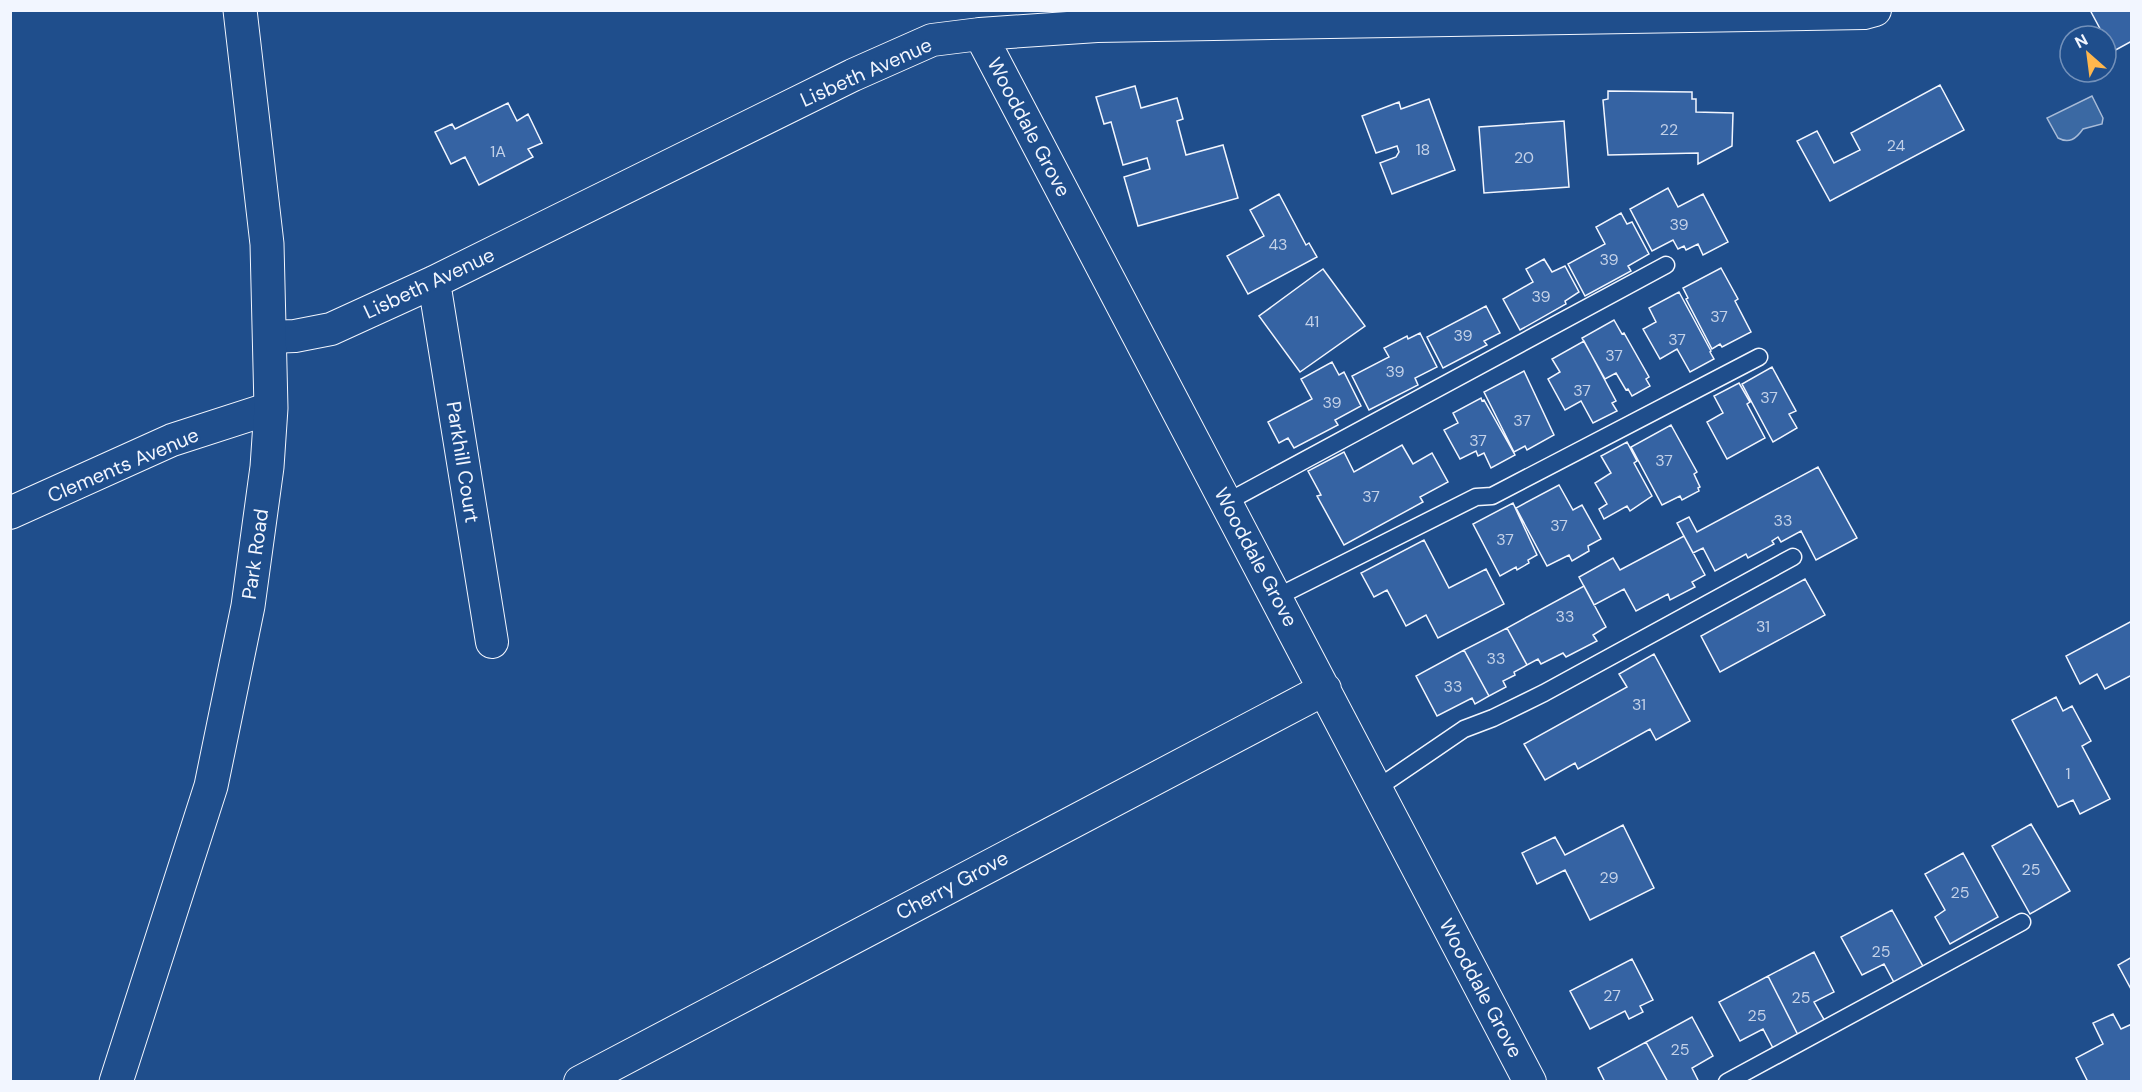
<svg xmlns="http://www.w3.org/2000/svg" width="2142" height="1092" font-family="'DM Sans',sans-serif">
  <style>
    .water { fill: #3b69a3; stroke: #a8bbd7; stroke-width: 1.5 }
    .building { fill: #3563a3; stroke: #f2f6ff; stroke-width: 1.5 }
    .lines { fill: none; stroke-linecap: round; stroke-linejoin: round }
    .service-casing { stroke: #f2f6ff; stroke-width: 19 }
    .minor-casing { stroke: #f2f6ff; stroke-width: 34 }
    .tertiary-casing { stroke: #f2f6ff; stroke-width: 35 }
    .service { stroke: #1f4e8c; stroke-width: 16 }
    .minor { stroke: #1f4e8c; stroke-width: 32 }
    .tertiary { stroke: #1f4e8c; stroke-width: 33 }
    .labels { text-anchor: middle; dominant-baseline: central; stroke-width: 4.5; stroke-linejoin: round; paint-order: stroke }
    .number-label { font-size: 16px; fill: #c3d1e8 }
    .street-label { font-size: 20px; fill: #f2f6ff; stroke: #1f4e8c }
  </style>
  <rect width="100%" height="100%" fill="#1f4e8c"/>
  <path class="water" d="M2092 96 2103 118 2102 124 2083 129C2076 139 2069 144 2058 138L2047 118Z"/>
  <path class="building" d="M2090 10H2132V41L2112 52 2106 41V36H2104Z
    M1940 85 1964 130 1830 201 1797 141 1817 131 1834 163 1860 150 1851 133Z
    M1135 86 1141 108 1177 98 1183 119 1177 121 1186 155 1223 145 1238 198 1138 226 1124 177 1150 169 1147 158 1123 165 1111 122 1104 124 1096 97Z
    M1608 91 1692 92V99H1696V112L1733 113 1732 146 1698 164V153L1608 155 1603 100 1608 99Z
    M1429 99 1455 170 1392 194 1380 163 1396 157 1399 152 1397 146 1376 153 1362 116 1399 102 1401 109Z
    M508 103 517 121 528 114 542 143 528 149 533 157 479 185 465 157 451 164 435 132 452 124 455 129Z
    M1564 121 1569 187 1484 193 1479 127Z
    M1668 188 1678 207 1703 194 1728 242 1703 255 1698 244 1686 250 1684 246 1678 249 1673 240 1652 251 1630 209Z
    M1279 194 1306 245 1309 243 1317 257 1248 294 1227 256 1264 236 1250 210Z
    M1621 213 1627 224 1632 222 1649 254 1628 266 1631 271 1585 296 1568 264 1605 244 1596 227Z
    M1544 259 1552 272 1565 266 1579 292 1565 301 1566 304 1520 330 1503 299 1533 282 1526 269Z
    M1721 268 1738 299 1735 301 1751 332 1722 347 1720 344 1712 349 1686 299 1688 298 1683 288Z
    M1323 269 1365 326 1300 372 1259 316Z
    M1679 292 1711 351 1710 352 1714 359 1690 372 1677 349 1660 359 1643 329 1656 322 1649 308Z
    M1486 306 1500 333 1484 341 1487 345 1443 368 1427 337Z
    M1614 320 1622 334 1624 333 1649 377 1646 379 1650 386 1632 396 1628 389 1626 390 1616 373 1605 379 1582 338Z
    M1420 333 1437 367 1415 378 1418 385 1369 410 1352 376 1389 357 1384 348 1407 336 1408 339Z
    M1584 341 1616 401 1612 403 1617 411 1593 423 1581 401 1565 410 1548 379 1560 372 1552 359Z
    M1332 362 1339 375 1344 372 1361 406 1335 420 1338 425 1294 448 1288 438 1279 443 1268 422 1312 399 1301 379Z
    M1772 367 1796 411 1789 414 1797 428 1773 442 1742 384Z
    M1524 371 1554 435 1527 450 1525 446 1514 452 1484 392Z
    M1739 383 1750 402 1747 404 1765 438 1727 459 1707 422 1723 413 1714 396Z
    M1481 398 1482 401 1484 400 1515 455 1491 468 1484 453 1478 456 1476 451 1460 459 1444 430 1458 423 1453 413Z
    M1671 425 1697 472 1694 474 1700 487 1698 488 1699 491 1682 500 1680 496 1662 505 1631 447Z
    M1627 442 1637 461 1634 463 1652 496 1630 511 1627 506 1604 519 1599 509 1607 504 1595 483 1611 473 1601 456Z
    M1402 445 1413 464 1432 453 1448 482 1420 497 1423 502 1344 545 1317 496 1321 495 1308 471 1344 452 1354 472Z
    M1818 467 1857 538 1816 560 1801 531 1781 542 1778 537 1772 541 1774 544 1748 558 1746 554 1715 571 1703 548 1693 553 1677 523 1689 517 1697 532Z
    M1559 485 1573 510 1582 505 1601 539 1588 546 1589 551 1572 561 1569 555 1547 566 1516 508Z
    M1513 503 1537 555 1528 560 1529 563 1517 570 1516 567 1500 576 1473 524Z
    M1684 536 1705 575 1692 582 1695 587 1670 600 1668 594 1636 611 1624 589 1594 605 1579 577 1613 558 1620 570Z
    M1424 540 1449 588 1486 569 1504 604 1438 638 1426 615 1406 626 1387 590 1374 597 1361 573Z
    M1805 579 1825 615 1720 672 1701 636Z
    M1584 586 1606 627 1593 635 1597 641 1566 657 1563 653 1541 664 1538 659 1527 665 1507 628Z
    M2132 621V675L2105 689 2097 674 2080 684 2066 656Z
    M1507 628 1527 665 1514 672 1515 675 1503 681 1506 687 1489 696 1464 650Z
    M1464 650 1489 696 1475 704 1472 698 1437 716 1416 676Z
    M1654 654 1690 721 1656 740 1650 729 1578 769 1575 763 1545 780 1524 744 1627 687 1619 674Z
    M2056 697 2063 711 2072 706 2091 741 2082 746 2110 799 2080 814 2073 800 2058 807 2012 720Z
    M2031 824 2070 891 2030 914 1992 846Z
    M1623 825 1654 888 1590 920 1565 870 1537 884 1522 853 1555 837 1565 855Z
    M1963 853 1998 917 1950 944 1935 917 1945 910 1925 874Z
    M1892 910 1925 970 1896 986 1884 964 1862 975 1841 937Z
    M1814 952 1834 992 1814 1002 1826 1023 1799 1037 1768 976Z
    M2132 957V991L2118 965Z
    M1632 959 1653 1000 1640 1006 1643 1012 1629 1019 1625 1011 1590 1029 1570 991Z
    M1768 976 1799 1037 1774 1050 1763 1029 1740 1041 1719 1002Z
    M2113 1014 2121 1029 2132 1024V1082H2088L2076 1058 2103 1044 2093 1023Z
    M1692 1017 1713 1056 1692 1068 1699 1082H1668L1646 1042Z
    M1646 1042 1668 1082H1605L1598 1068Z"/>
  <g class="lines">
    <defs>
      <path id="service" d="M1227 502 1666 265
        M1277 597 1476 497 1492 496 1759 357
        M1376 789 1464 729 1493 718 1544 693 1793 557
        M1727 1082 2022 922"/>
      <path id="minor" d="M980 34 1530 1082
        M434 282 492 642
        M269 337 295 336 331 329 434 282 853 75 932 40 980 34 1097 26 1864 13 1875 10
        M10 513 172 440 271 408
        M580 1082 1325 689"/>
      <path id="tertiary" d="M116 1082 211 786 248 606 267 467 271 408 267 244 240 10"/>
    </defs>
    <use href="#service" class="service-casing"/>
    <use href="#minor" class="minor-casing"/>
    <use href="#tertiary" class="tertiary-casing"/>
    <use href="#service" class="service"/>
    <use href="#minor" class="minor"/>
    <use href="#tertiary" class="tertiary"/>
  </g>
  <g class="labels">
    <g class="number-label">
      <text x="1669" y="129">22</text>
      <text x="1896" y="145">24</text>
      <text x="1423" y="149">18</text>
      <text x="498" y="151">1A</text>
      <text x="1524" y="157">20</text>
      <text x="1679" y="224">39</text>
      <text x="1278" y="244">43</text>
      <text x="1609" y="259">39</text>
      <text x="1541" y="296">39</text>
      <text x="1719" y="316">37</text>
      <text x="1312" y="321">41</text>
      <text x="1463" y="335">39</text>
      <text x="1677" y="339">37</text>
      <text x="1614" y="355">37</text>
      <text x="1395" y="371">39</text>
      <text x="1582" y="390">37</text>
      <text x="1769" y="397">37</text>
      <text x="1332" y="402">39</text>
      <text x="1522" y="420">37</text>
      <text x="1478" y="440">37</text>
      <text x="1664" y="460">37</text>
      <text x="1371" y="496">37</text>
      <text x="1783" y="520">33</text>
      <text x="1559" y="525">37</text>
      <text x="1505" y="539">37</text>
      <text x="1565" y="616">33</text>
      <text x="1763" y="626">31</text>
      <text x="1496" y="658">33</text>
      <text x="1453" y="686">33</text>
      <text x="1639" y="704">31</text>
      <text x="2068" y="773">1</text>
      <text x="2031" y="869">25</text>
      <text x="1609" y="877">29</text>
      <text x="1960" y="892">25</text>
      <text x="1881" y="951">25</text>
      <text x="1612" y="995">27</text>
      <text x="1801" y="997">25</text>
      <text x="1757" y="1015">25</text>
      <text x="1680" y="1049">25</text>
    </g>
    <g class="street-label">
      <text transform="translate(866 72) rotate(-24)">Lisbeth Avenue</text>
      <text transform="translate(1029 127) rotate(62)">Wooddale Grove</text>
      <text transform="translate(429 283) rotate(-25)">Lisbeth Avenue</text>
      <text transform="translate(463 462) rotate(81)">Parkhill Court</text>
      <text transform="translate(123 465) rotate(-23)">Clements Avenue</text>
      <text transform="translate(255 554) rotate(-82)">Park Road</text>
      <text transform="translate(1256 557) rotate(62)">Wooddale Grove</text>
      <text transform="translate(952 885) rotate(-28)">Cherry Grove</text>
      <text transform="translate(1481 988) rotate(62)">Wooddale Grove</text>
    </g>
  </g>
  <rect width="2142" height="1092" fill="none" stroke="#f2f6ff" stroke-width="24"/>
  <g transform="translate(2088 54) rotate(332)"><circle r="28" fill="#1f4e8c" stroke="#7391ba" stroke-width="1.5"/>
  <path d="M0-4.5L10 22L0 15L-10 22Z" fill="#ffb74d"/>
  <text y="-9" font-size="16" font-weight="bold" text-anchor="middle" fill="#f2f6ff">N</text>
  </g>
</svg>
